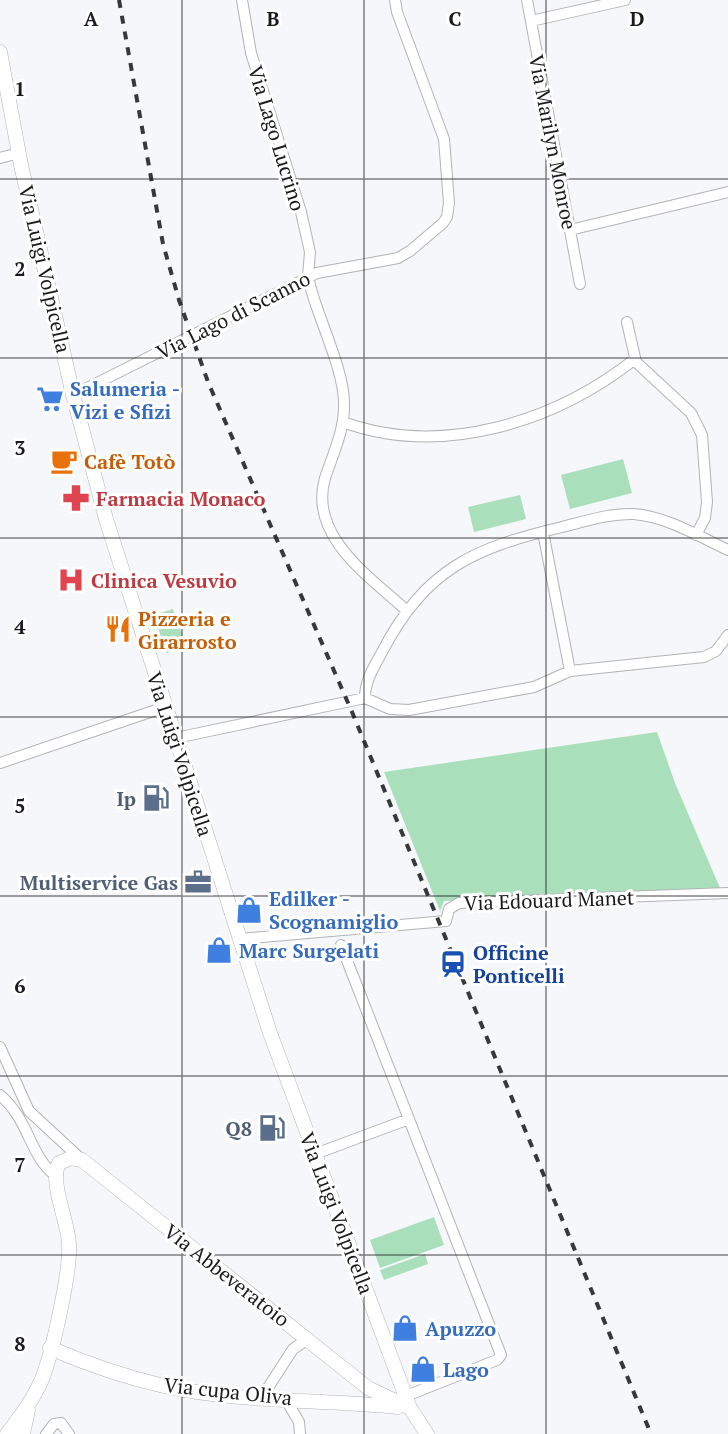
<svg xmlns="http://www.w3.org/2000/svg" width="728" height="1434" font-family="'PT Serif',serif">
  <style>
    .green { fill: #a9e0bb }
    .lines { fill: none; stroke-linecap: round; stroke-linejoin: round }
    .street-casing { stroke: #b2b3b6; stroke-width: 12 }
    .secondary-casing { stroke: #b2b3b6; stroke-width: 15 }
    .street { stroke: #fff; stroke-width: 10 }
    .secondary { stroke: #fff; stroke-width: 14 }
    .rail { stroke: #373839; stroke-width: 4; stroke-dasharray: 8 8; stroke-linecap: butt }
    .grid { fill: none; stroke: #1a1a1b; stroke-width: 1.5; stroke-opacity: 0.55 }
    .labels { text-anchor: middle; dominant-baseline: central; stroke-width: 6; stroke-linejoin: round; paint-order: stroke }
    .street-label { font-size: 20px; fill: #1a1a1b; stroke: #fff }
    .shop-label { font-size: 20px; font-weight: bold; fill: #366cbe; stroke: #fff; text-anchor: start }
    .food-label { font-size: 20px; font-weight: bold; fill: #c56008; stroke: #fff; text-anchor: start }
    .health-label { font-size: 20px; font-weight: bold; fill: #be3a42; stroke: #fff; text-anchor: start }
    .service-label { font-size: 20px; font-weight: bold; fill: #4e5e75; stroke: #fff; text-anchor: end }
    .transit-label { font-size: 20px; font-weight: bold; fill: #164399; stroke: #fff; text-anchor: start }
    .grid-label { font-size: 20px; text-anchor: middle; font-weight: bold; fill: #1a1a1b; stroke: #fff; stroke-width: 6; stroke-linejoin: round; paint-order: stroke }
  </style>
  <rect width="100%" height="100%" fill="#f6f7fa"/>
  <path class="green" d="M623 459 632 493 570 509 561 475Z
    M520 495 526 519 474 532 468 507Z
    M173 609 186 646 166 653 154 615Z
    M657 732 675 783 720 888 444 901 440 911 384 772Z
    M434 1217 444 1245 380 1268 370 1240Z
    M425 1254 428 1264 384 1280 380 1270Z"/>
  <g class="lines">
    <defs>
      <path id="street" d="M242 0 251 53 301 212 310 252 308 277 311 289C320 322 344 371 344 403 345 429 333 454 325 478 308 536 370 577 406 610
        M527 0 580 284
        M531 21 625 0
        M0 158 19 153
        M570 230 728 192
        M627 322 636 362 691 413 702 435 707 502 705 518 696 535
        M73 395 317 273 398 258 410 251 443 223 447 217 449 203 444 139 397 12 395 0
        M343 422C442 458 555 422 635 359
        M543 532 570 671
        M365 698C365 680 374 667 382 652 426 568 474 548 562 527 586 521 610 513 634 514 668 517 698 536 728 550
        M176 738 365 698 390 709 409 710 534 687 570 671 704 657 716 651 728 635
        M0 763 165 707
        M239 939 446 921 449 909 459 903 728 893
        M341 945 501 1355 497 1360 406 1396
        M0 1047 29 1111 82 1160
        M0 1095C29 1119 30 1157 55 1175
        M315 1154 409 1119
        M262 1397 293 1349 308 1339
        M285 1398 299 1422 300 1434
        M46 1434 54 1424 61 1423 69 1434"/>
      <path id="secondary" d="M0 52 21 165 73 395 106 519 270 1033 410 1408 427 1434
        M50 1348C87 1364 125 1377 164 1386 240 1403 321 1399 398 1407
        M7 1434C20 1417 33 1400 42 1379 52 1354 71 1271 69 1244 68 1221 49 1182 59 1163L71 1158 82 1160 368 1388 410 1408
        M23 1434 28 1410"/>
    </defs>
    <use href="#street" class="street-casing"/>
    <use href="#secondary" class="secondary-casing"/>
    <use href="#street" class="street"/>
    <use href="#secondary" class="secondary"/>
    <path class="rail" d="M119 0 163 244 179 300 208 382 352 712 651 1434"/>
  </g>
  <path class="grid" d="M182 0V1434M364 0V1434M546 0V1434M0 179H728M0 358H728M0 538H728M0 717H728M0 896H728M0 1076H728M0 1255H728"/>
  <defs>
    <symbol id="supermarket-bare" viewBox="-9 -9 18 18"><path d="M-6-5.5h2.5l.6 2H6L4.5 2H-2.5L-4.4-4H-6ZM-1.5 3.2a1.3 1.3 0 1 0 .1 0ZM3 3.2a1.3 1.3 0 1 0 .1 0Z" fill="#3f7fe0" stroke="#fff" stroke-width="2.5" paint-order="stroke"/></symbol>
    <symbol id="cafe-bare" viewBox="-9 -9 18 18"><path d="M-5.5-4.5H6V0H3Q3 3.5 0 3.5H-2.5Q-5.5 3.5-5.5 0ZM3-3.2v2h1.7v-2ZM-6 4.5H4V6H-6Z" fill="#e8710a" stroke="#fff" stroke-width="2.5" paint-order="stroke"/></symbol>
    <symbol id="pharmacy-bare" viewBox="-9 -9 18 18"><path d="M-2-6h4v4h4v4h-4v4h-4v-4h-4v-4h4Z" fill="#e0444e" stroke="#fff" stroke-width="2.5" paint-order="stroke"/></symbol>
    <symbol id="hospital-bare" viewBox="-9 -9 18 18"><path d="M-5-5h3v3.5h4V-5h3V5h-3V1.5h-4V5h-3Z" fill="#e0444e" stroke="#fff" stroke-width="2.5" paint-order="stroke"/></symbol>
    <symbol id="restaurant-bare" viewBox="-9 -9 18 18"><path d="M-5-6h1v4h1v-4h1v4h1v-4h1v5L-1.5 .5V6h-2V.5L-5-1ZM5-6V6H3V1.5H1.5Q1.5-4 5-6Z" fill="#e8710a" stroke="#fff" stroke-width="2.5" paint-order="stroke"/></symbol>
    <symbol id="fuel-bare" viewBox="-9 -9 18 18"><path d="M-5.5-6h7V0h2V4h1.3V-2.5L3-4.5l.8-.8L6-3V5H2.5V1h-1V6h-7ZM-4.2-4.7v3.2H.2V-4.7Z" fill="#5c6f8a" stroke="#fff" stroke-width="2.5" paint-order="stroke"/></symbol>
    <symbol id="office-bare" viewBox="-9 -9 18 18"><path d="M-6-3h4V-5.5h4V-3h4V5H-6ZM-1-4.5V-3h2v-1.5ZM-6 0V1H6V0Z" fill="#5c6f8a" stroke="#fff" stroke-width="2.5" paint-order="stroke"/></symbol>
    <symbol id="shop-bare" viewBox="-9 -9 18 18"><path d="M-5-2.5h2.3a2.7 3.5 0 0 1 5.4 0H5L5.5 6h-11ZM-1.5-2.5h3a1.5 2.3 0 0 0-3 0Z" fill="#3f7fe0" stroke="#fff" stroke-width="2.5" paint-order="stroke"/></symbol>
    <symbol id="station-bare" viewBox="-9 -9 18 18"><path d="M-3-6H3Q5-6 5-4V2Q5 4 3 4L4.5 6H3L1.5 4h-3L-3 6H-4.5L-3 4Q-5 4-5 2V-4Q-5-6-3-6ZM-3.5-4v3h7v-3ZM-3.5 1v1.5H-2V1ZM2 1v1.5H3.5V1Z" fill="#1a4fb4" stroke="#fff" stroke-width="2.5" paint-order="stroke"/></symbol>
  </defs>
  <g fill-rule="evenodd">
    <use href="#supermarket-bare" x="31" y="380" width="38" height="38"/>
    <use href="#cafe-bare" x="45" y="442" width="38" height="38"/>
    <use href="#pharmacy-bare" x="57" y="479" width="38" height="38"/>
    <use href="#hospital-bare" x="52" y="561" width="38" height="38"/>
    <use href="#restaurant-bare" x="99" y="610" width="38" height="38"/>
    <use href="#fuel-bare" x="137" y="779" width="38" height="38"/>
    <use href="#office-bare" x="179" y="863" width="38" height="38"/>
    <use href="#shop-bare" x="230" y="891" width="38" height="38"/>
    <use href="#shop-bare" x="200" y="931" width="38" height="38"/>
    <use href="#station-bare" x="434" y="945" width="38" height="38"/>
    <use href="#fuel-bare" x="253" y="1109" width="38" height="38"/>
    <use href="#shop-bare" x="386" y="1309" width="38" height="38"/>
    <use href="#shop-bare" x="404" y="1350" width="38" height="38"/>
  </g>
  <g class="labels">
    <g class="street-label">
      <text transform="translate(277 138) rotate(73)">Via Lago Lucrino</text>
      <text transform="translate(553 142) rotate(79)">Via Marilyn Monroe</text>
      <text transform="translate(45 269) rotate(77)">Via Luigi Volpicella</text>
      <text transform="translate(233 315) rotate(-27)">Via Lago di Scanno</text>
      <text transform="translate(180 754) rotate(72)">Via Luigi Volpicella</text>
      <text transform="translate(549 900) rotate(-2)">Via Edouard Manet</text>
      <text transform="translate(337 1213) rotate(69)">Via Luigi Volpicella</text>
      <text transform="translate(227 1275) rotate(38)">Via Abbeveratoio</text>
      <text transform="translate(228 1391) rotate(6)">Via cupa Oliva</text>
    </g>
    <g class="shop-label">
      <text x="70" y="388">Salumeria -<tspan x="70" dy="23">Vizi e Sfizi</tspan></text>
      <text x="269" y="898">Edilker -<tspan x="269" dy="23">Scognamiglio</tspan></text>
      <text x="239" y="950">Marc Surgelati</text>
      <text x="425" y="1328">Apuzzo</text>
      <text x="443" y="1369">Lago</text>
    </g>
    <g class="food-label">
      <text x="84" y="461">Cafè Totò</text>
      <text x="138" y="618">Pizzeria e<tspan x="138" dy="23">Girarrosto</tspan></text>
    </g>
    <g class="health-label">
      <text x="96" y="498">Farmacia Monaco</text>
      <text x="91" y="580">Clinica Vesuvio</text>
    </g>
    <g class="service-label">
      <text x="136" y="798">Ip</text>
      <text x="178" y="882">Multiservice Gas</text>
      <text x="252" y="1128">Q8</text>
    </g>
    <g class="transit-label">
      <text x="473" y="952">Officine<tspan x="473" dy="23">Ponticelli</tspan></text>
    </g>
  </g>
  <g class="grid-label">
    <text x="91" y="26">A</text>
    <text x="273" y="26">B</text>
    <text x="455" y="26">C</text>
    <text x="637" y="26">D</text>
    <text x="20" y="96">1</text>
    <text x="20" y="276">2</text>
    <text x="20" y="455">3</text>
    <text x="20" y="634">4</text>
    <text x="20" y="813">5</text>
    <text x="20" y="993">6</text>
    <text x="20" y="1172">7</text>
    <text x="20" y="1351">8</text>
  </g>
</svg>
